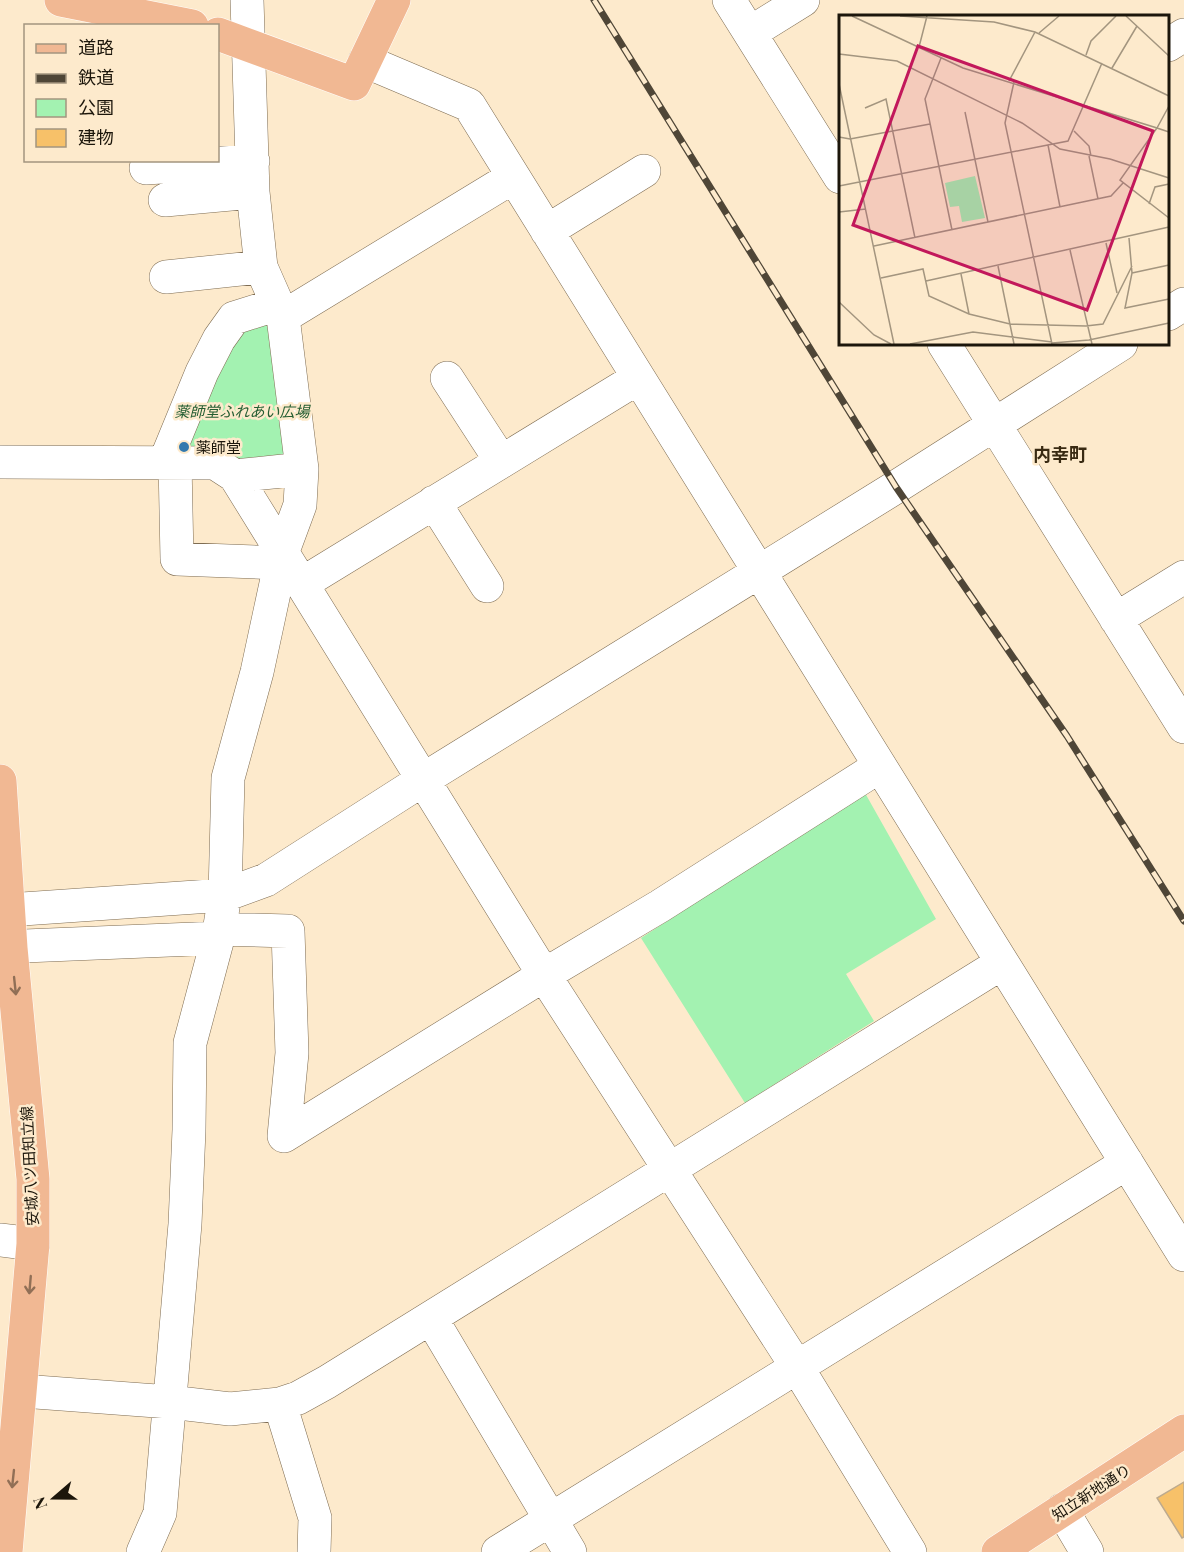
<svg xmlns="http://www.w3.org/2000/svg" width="1184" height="1552" font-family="'Playfair Display','Noto Sans JP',serif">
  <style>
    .green { fill: #a3f2b1 }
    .building { fill: #f7c169; stroke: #bdaa8e; stroke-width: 1.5 }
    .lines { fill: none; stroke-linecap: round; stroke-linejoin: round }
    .minor-casing { stroke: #7e6c52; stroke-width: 34 }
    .major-casing { stroke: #fff; stroke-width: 34 }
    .minor { stroke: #fff; stroke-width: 33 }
    .major { stroke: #f1b893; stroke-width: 33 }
    .rail-casing { stroke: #4f4637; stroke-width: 7 }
    .rail { stroke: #fdeacc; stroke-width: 4.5; stroke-dasharray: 14; stroke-linecap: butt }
    .oneway { stroke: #916f56 }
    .poi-dot { fill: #3379ae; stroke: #fdeacc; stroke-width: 2 }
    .labels { text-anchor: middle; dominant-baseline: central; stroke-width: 5; stroke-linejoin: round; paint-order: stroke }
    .park-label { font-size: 15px; font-style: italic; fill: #245d32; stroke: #fdeacc }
    .poi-label { font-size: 15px; fill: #1c160b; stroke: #fdeacc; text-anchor: start }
    .street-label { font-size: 15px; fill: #1c160b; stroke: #fdeacc }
    .quarter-label { font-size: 18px; font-weight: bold; fill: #392a12; stroke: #fdeacc }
    .inset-road { fill: none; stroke: #a3957f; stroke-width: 1.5 }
    .view { fill: #c2185b; fill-opacity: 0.15; stroke: #c2185b; stroke-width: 3 }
    .inset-edge { fill: none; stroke: #1c160b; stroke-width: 3 }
  </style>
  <rect width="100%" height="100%" fill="#fdeacc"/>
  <path class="green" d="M273 312 294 458 238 464 177 453 239 322Z
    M865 793 936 919 846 974 874 1021 745 1103 641 938Z"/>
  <path class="building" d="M1184 1482V1537L1182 1538 1157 1498Z"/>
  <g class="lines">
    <defs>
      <path id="minor" d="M729 0 840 177
        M750 33 803 0
        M1168 45 1184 35
        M365 61 469 105 1184 1255
        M146 168 253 161
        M165 200 253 192
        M547 231 644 171
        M166 277 261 267
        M1168 314 1184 304
        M283 317 513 177
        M944 344 1184 727
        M447 378 501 461
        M0 462 215 463 235 476 544 975 797 1367 910 1552
        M165 462 202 372 219 339 234 318 278 304
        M175 462 177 559 280 563
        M235 476 302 469
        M434 502 487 586
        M303 583 638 378
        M1116 619 1184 577
        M8 910 225 895 266 880 424 779 896 487 1121 344
        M219 929 288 931 292 1053 284 1136
        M0 947 218 938
        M284 1136 544 975 660 906 880 766
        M0 1240 33 1244
        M431 1318 570 1552
        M22 1391 170 1402 230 1409 280 1404 298 1398 327 1382 1002 963
        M280 1404 315 1518 314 1552
        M1062 1510 1087 1552
        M143 1552 160 1513 185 1224 189 1130 190 1043 218 938 225 895 228 778 257 672 283 551 300 505 302 469 283 317 261 267 253 192 247 0
        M498 1552 1127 1163"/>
      <path id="major" d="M61 0 192 26
        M218 34 354 84 394 0
        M0 781 11 948 33 1179V1244L6 1552
        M998 1552 1184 1431"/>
    </defs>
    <use href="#minor" class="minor-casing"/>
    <use href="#major" class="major-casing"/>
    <use href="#minor" class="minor"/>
    <use href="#major" class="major"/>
    <defs>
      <path id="rail" d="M594 0 896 487 1067 736 1184 921"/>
    </defs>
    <use href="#rail" class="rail-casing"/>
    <use href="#rail" class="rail"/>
  </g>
  <defs><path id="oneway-shaft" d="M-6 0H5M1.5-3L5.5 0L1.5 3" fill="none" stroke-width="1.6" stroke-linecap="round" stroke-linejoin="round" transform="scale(1.5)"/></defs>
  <g class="oneway">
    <use href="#oneway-shaft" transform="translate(15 986) rotate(84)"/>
    <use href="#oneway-shaft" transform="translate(30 1285) rotate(95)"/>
    <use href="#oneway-shaft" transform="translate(13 1479) rotate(96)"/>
  </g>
  <circle class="poi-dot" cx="184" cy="447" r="6"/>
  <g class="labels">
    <g class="park-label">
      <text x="242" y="411">薬師堂ふれあい広場</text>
    </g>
    <g class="poi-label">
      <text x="196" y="447">薬師堂</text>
    </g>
    <g class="street-label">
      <text transform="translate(29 1166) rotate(-93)">安城八ツ田知立線</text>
      <text transform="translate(1091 1492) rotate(-33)">知立新地通り</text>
    </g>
    <g class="quarter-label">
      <text x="1060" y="454">内幸町</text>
    </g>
  </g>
  <g transform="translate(839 15)">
    <rect width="330" height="330" fill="#fdeacc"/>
    <path d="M136 161 146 203 123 207 120 191 111 192 106 168Z" fill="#a3f2b1"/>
    <path class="inset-road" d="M13 1 124 53 318 113 281 165 330 203M61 1 155 7 196 17 330 81M287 1 330 41M200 18 220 1M80 32 88 1M0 39 58 46 183 108 221 134 271 144 330 163M247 40 252 26 277 1M102 43 86 84 113 215M273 53 298 11M170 66 196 17M175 67 166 108 213 329M0 69 55 329M330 91 318 113 330 117M26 93 47 84 76 223M126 97 149 207M235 116 250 131 252 141M0 122 11 124 91 109M209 130 221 192M250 141 259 184M0 171 229 126 263 48M310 189 316 172 330 169M0 197 27 194M290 223 293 258 286 293 330 284M267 228 278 278M35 231 272 181 284 168M231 235 253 329M159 251 175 329M293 258 330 250M122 259 130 299M42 263 84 254 90 281 130 299 171 309 247 311 264 309 293 251M87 266 330 212M0 287 35 320 52 329M213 328 250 325 330 308M71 329 134 317 213 327"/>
    <path class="view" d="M79 31 314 116 248 295 14 210Z"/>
    <rect width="330" height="330" class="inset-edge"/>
  </g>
  <rect x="24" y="24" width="195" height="138" fill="#fdeacc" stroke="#a3957f" stroke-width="1.5"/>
  <rect x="36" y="44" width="30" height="9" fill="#f1b893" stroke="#a3957f" stroke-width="1.5"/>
  <text x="78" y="54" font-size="18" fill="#1c160b">道路</text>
  <rect x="36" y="74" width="30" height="9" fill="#4f4637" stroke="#a3957f" stroke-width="1.5"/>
  <text x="78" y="84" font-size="18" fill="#1c160b">鉄道</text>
  <rect x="36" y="99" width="30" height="18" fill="#a3f2b1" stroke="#a3957f" stroke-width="1.5"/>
  <text x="78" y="114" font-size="18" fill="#1c160b">公園</text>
  <rect x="36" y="129" width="30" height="18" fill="#f7c169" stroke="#a3957f" stroke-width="1.5"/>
  <text x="78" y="144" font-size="18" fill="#1c160b">建物</text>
  <g transform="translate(54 1498) rotate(250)" stroke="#fdeacc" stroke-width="4.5" paint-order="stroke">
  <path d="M0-4.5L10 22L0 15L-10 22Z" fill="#1c160b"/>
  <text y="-9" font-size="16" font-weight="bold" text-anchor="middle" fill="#1c160b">N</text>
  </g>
</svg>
